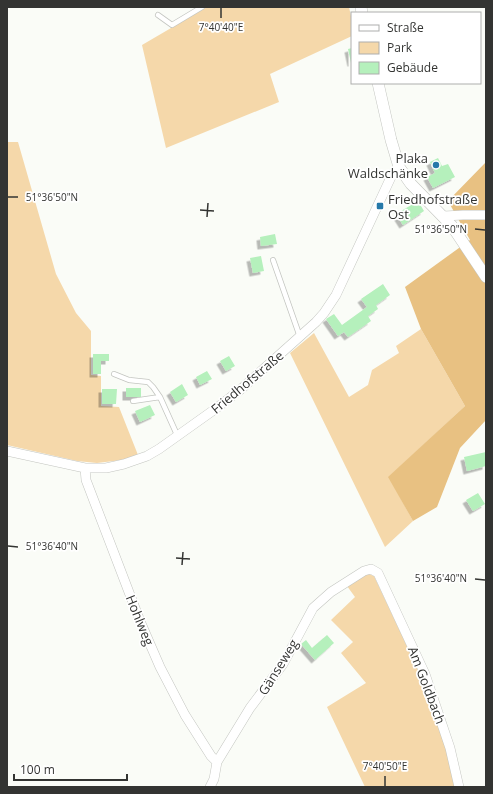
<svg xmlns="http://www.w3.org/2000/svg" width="493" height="794" font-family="'Open Sans',sans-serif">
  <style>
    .green { fill: #f5d8aa }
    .forest { fill: #e8c182 }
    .building { fill: #b5f0bc; filter: url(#shadow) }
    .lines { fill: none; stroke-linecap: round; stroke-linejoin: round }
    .service-casing { stroke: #c3c5c0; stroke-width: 6 }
    .minor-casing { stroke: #c3c5c0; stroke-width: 10 }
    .tertiary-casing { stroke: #c3c5c0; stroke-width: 12 }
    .service { stroke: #fff; stroke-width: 4.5 }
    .minor { stroke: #fff; stroke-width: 9 }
    .tertiary { stroke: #fff; stroke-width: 11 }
    .ticks { fill: none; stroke: #333432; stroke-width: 1.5 }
    .poi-dot { fill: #2679a9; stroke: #fff; stroke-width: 1.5 }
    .labels { text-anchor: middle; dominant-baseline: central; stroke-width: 3.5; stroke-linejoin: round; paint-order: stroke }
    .poi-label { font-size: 13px; fill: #333432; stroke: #fff; text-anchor: end }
    .street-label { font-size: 13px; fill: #333432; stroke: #fff }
    .ticks-label { font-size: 10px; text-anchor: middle; fill: #333432; stroke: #fff; stroke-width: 3.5; stroke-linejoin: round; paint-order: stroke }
  </style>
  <defs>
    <filter id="shadow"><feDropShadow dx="-3.5" dy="3.5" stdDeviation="0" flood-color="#0004"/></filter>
  </defs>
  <rect width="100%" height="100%" fill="#fafcf7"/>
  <path class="green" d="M207 7H349L352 21V36L270 74 279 102 166 148 142 45Z
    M7 142H18L56 274 76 313 91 331V375L101 376V406L119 407 138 455 122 460 97 463 77 461 7 445Z
    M421 329 465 406 389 477 413 521 385 547 290 353 314 333 349 397 368 385 372 370 399 353 396 346Z
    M366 573 374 576 430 695 448 750 456 787H365L327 707 366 683 341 653 353 642 331 620 355 597 347 586Z"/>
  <path class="forest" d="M486 162V420L460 448 437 507 413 521 388 477 465 406 421 329 405 287 470 240 448 201Z"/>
  <path class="building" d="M352 48V63H351L348 49Z
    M438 158 442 166 448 164 455 177 433 188 427 177 435 173 430 162Z
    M418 201 424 211 403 225 396 214Z
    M275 234 277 244 261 246 260 237Z
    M261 256 264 271 253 273 250 258Z
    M383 284 390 295 376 305 378 309 368 316 371 321 348 337 344 332 338 336 326 319 334 314 342 325 367 307 361 299Z
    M93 354H109V361H101V374H93Z
    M229 356 235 366 226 371 220 361Z
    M207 371 212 379 200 385 196 377Z
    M182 384 188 395 176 402 170 392Z
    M126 388H141V397H126Z
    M102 389H117L116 404H102Z
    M150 405 155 415 140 422 135 411Z
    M486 452V466L467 471 464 457Z
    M478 493 485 504 473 511 466 500Z
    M327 635 334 643 315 660 301 644 306 640 312 648Z"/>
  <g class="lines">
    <defs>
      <path id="service" d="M158 15 172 25 202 7
        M273 260 300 337
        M114 374 129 380 148 382 153 387 160 397 178 437
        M133 401 160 397"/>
      <path id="minor" d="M444 216 463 215H486
        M7 451 85 468H106L124 464 147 456 159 449 218 407 240 390 316 322 324 313 336 295 391 177 395 171 399 167
        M85 468 86 480 140 621 160 667 185 715 211 756 217 762
        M210 787 214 779 217 762 250 708 283 664 313 608 331 592 364 571 371 569 378 573 425 674 450 748 459 787"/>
      <path id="tertiary" d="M361 7 362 13
        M378 83 391 140 399 167 411 184 452 226 486 277"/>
    </defs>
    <use href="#service" class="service-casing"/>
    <use href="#minor" class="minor-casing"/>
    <use href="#tertiary" class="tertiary-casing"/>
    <use href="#service" class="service"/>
    <use href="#minor" class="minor"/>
    <use href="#tertiary" class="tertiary"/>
  </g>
  <path class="ticks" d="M221 18V8M8 197H18M200 210 214 211M207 217 208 203M475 229 485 230M8 546 18 547M176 558 190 559M182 565 183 552M475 579 485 580M385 786V776"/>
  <g class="poi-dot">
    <circle cx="436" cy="165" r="4"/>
    <rect x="376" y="202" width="8" height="8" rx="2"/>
  </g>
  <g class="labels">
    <g class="poi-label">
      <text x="428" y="158">Plaka<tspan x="428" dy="15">Waldschänke</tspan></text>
      <text x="388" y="199" text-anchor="start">Friedhofstraße<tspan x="388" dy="15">Ost</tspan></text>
    </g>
    <g class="street-label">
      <text transform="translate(247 382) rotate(-40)">Friedhofstraße</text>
      <text transform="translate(140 620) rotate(68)">Hohlweg</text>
      <text transform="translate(278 667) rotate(-58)">Gänseweg</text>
      <text transform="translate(427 685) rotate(69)">Am Goldbach</text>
    </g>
  </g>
  <g class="ticks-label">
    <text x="221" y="31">7°40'40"E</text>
    <text x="52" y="201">51°36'50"N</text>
    <text x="441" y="233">51°36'50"N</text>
    <text x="52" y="550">51°36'40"N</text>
    <text x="441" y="582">51°36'40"N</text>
    <text x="385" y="770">7°40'50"E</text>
  </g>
  <rect width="493" height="794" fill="none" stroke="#333432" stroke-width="16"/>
  <rect x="351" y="12" width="130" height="72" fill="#ffffff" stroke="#adaead"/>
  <rect x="359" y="25" width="20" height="6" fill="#ffffff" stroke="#adaead"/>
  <text x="387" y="32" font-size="12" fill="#333432">Straße</text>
  <rect x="359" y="42" width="20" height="12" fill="#f5d8aa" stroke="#adaead"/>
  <text x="387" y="52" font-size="12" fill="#333432">Park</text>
  <rect x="359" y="62" width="20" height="12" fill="#b5f0bc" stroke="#adaead"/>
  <text x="387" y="72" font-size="12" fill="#333432">Gebäude</text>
  <path d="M14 774v6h113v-6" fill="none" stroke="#333432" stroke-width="2"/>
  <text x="20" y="774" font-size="12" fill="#333432" stroke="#ffffff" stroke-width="3" paint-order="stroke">100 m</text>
</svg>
